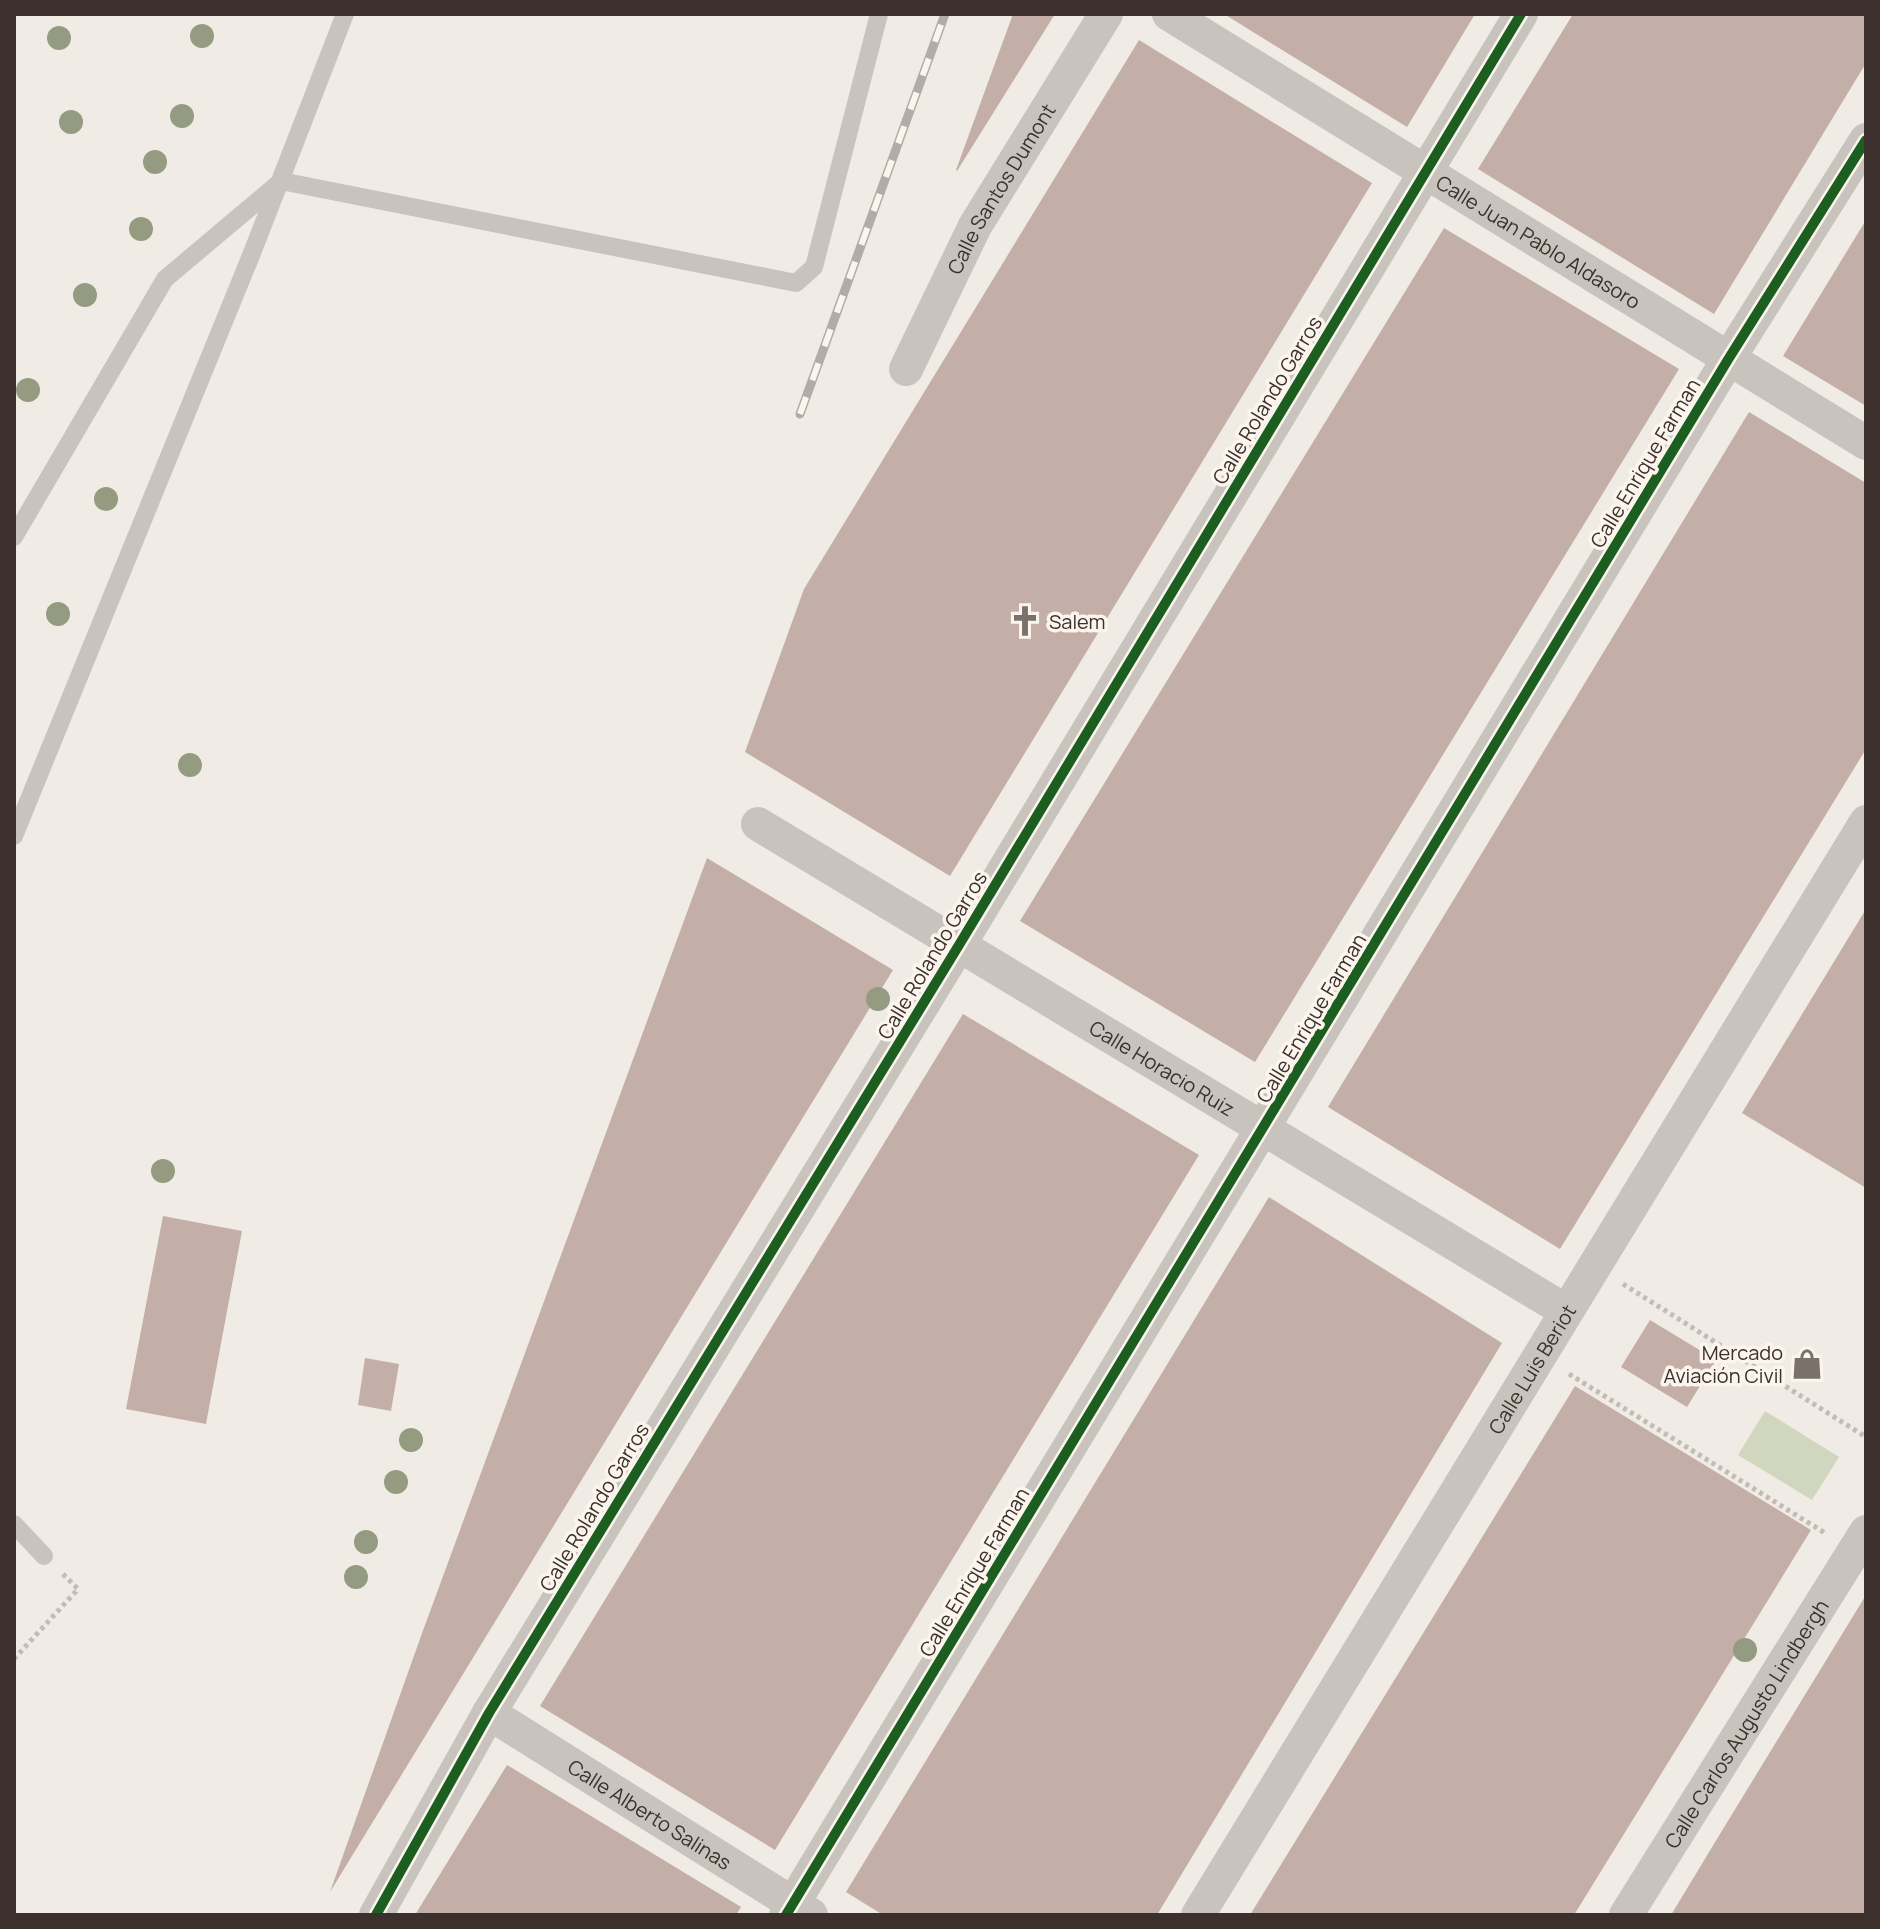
<svg xmlns="http://www.w3.org/2000/svg" width="1880" height="1929" font-family="Manrope,sans-serif">
  <style>
    .green { fill: #d1d6bf }
    .building { fill: #c3afa7 }
    .lines { fill: none; stroke-linecap: round; stroke-linejoin: round }
    .path { stroke: #c2bbb6; stroke-width: 5; stroke-dasharray: 4 4; stroke-linecap: butt }
    .lane { stroke: #c9c3be; stroke-width: 18 }
    .street { stroke: #c9c3be; stroke-width: 34 }
    .rail-casing { stroke: #b1aca8; stroke-width: 9 }
    .rail { stroke: #fbf5ee; stroke-width: 6; stroke-dasharray: 18; stroke-linecap: butt }
    .cycleway-casing { stroke: #fbf5ee; stroke-width: 15 }
    .cycleway { stroke: #1b5e20; stroke-width: 10 }
    .tree { fill: #959b80 }
    .labels { text-anchor: middle; dominant-baseline: central; stroke-width: 7; stroke-linejoin: round; paint-order: stroke }
    .street-label { font-size: 20px; fill: #3b302b; stroke: #fbf5ee }
    .poi-label { font-size: 20px; fill: #3b302b; stroke: #fbf5ee; text-anchor: start }
  </style>
  <rect width="100%" height="100%" fill="#f0ebe5"/>
  <path class="green" d="M1765 1411 1839 1457 1812 1500 1738 1455Z"/>
  <path class="building" d="M1013 14H1055L957 171 956 170Z
    M1224 14H1475L1407 127Z
    M1573 14H1866V63L1714 314 1478 169Z
    M1139 40 1372 183 950 876 745 752 804 589Z
    M1866 220V406L1783 356Z
    M1444 228 1679 369 1255 1062 1020 921Z
    M1749 412 1866 483V749L1560 1249 1328 1107Z
    M707 858 893 970 330 1892 421 1636Z
    M1866 909V1188L1742 1113Z
    M963 1014 1199 1155 775 1850 540 1706Z
    M1269 1197 1502 1343 1157 1915H883L846 1892Z
    M163 1216 242 1231 206 1424 126 1409Z
    M1650 1320 1716 1360 1687 1407 1621 1367Z
    M365 1358 399 1364 391 1411 358 1405Z
    M1575 1386 1811 1530 1703 1706 1574 1915H1250Z
    M1866 1595V1915H1671L1720 1834Z
    M507 1765 741 1907 736 1915H415Z"/>
  <g class="lines">
    <path class="path" d="M1623 1284 1866 1437
      M1569 1374 1825 1533
      M14 1659 78 1589 62 1573"/>
    <path class="lane" d="M281 181 796 283 814 267 879 14
      M14 537 165 279 279 183
      M14 836 252 253 345 14
      M14 1524 44 1556"/>
    <g class="street">
      <path id="s1" d="M1169 14 1866 443"/>
      <path id="s2" d="M906 369 975 226 1106 14"/>
      <path id="s3" d="M758 824 1566 1311"/>
      <path id="s4" d="M489 1713 811 1915"/>
      <path d="M376 1915 489 1713 959 945 1521 14"/>
      <path d="M786 1915 1729 358 1866 140"/>
      <path id="s5" d="M1198 1915 1866 822"/>
      <path id="s6" d="M1626 1915 1866 1532"/>
    </g>
    <defs>
      <path id="rail" d="M800 414 945 14"/>
    </defs>
    <use href="#rail" class="rail-casing"/>
    <use href="#rail" class="rail"/>
    <defs>
      <path id="cycleway" d="M376 1915 489 1713 959 945 1521 14
        M786 1915 1729 358 1866 140"/>
    </defs>
    <use href="#cycleway" class="cycleway-casing"/>
    <use href="#cycleway" class="cycleway"/>
  </g>
  <g class="tree">
    <circle cx="202" cy="36" r="12"/>
    <circle cx="59" cy="38" r="12"/>
    <circle cx="182" cy="116" r="12"/>
    <circle cx="71" cy="122" r="12"/>
    <circle cx="155" cy="162" r="12"/>
    <circle cx="141" cy="229" r="12"/>
    <circle cx="85" cy="295" r="12"/>
    <circle cx="28" cy="390" r="12"/>
    <circle cx="106" cy="499" r="12"/>
    <circle cx="58" cy="614" r="12"/>
    <circle cx="190" cy="765" r="12"/>
    <circle cx="878" cy="999" r="12"/>
    <circle cx="163" cy="1171" r="12"/>
    <circle cx="411" cy="1440" r="12"/>
    <circle cx="396" cy="1482" r="12"/>
    <circle cx="366" cy="1542" r="12"/>
    <circle cx="356" cy="1577" r="12"/>
    <circle cx="1745" cy="1650" r="12"/>
  </g>
  <defs>
    <symbol id="church-bare" viewBox="-9 -9 18 18"><path d="M-1.2-6h2.4v3.5h3.3v2.4h-3.3V6h-2.4V-.1h-3.3v-2.4h3.3Z" fill="#7a716c" stroke="#fbf5ee" stroke-width="2.5" paint-order="stroke"/></symbol>
    <symbol id="shop-bare" viewBox="-9 -9 18 18"><path d="M-5-2.5h2.3a2.7 3.5 0 0 1 5.4 0H5L5.5 6h-11ZM-1.5-2.5h3a1.5 2.3 0 0 0-3 0Z" fill="#7a716c" stroke="#fbf5ee" stroke-width="2.5" paint-order="stroke"/></symbol>
  </defs>
  <g fill-rule="evenodd">
    <use href="#church-bare" x="1003" y="599" width="44" height="44"/>
    <use href="#shop-bare" x="1785" y="1342" width="44" height="44"/>
  </g>
  <g class="labels">
    <g class="street-label">
      <text stroke="none"><textPath href="#s2" startOffset="204">Calle Santos Dumont</textPath></text>
      <text stroke="none"><textPath href="#s1" startOffset="434">Calle Juan Pablo Aldasoro</textPath></text>
      <text transform="translate(1267 400) rotate(-59)">Calle Rolando Garros</text>
      <text transform="translate(1645 463) rotate(-59)">Calle Enrique Farman</text>
      <text transform="translate(932 955) rotate(-59)">Calle Rolando Garros</text>
      <text transform="translate(1311 1018) rotate(-59)">Calle Enrique Farman</text>
      <text stroke="none"><textPath href="#s3" startOffset="472">Calle Horacio Ruiz</textPath></text>
      <text stroke="none"><textPath href="#s5" startOffset="640">Calle Luis Beriot</textPath></text>
      <text transform="translate(594 1507) rotate(-59)">Calle Rolando Garros</text>
      <text transform="translate(974 1572) rotate(-59)">Calle Enrique Farman</text>
      <text stroke="none"><textPath href="#s6" startOffset="226">Calle Carlos Augusto Lindbergh</textPath></text>
      <text stroke="none"><textPath href="#s4" startOffset="190">Calle Alberto Salinas</textPath></text>
    </g>
    <g class="poi-label">
      <text x="1049" y="621">Salem</text>
      <text x="1783" y="1352" text-anchor="end">Mercado<tspan x="1783" dy="23">Aviación Civil</tspan></text>
    </g>
  </g>
  <rect width="1880" height="1929" fill="none" stroke="#3b302b" stroke-width="32"/>
</svg>
